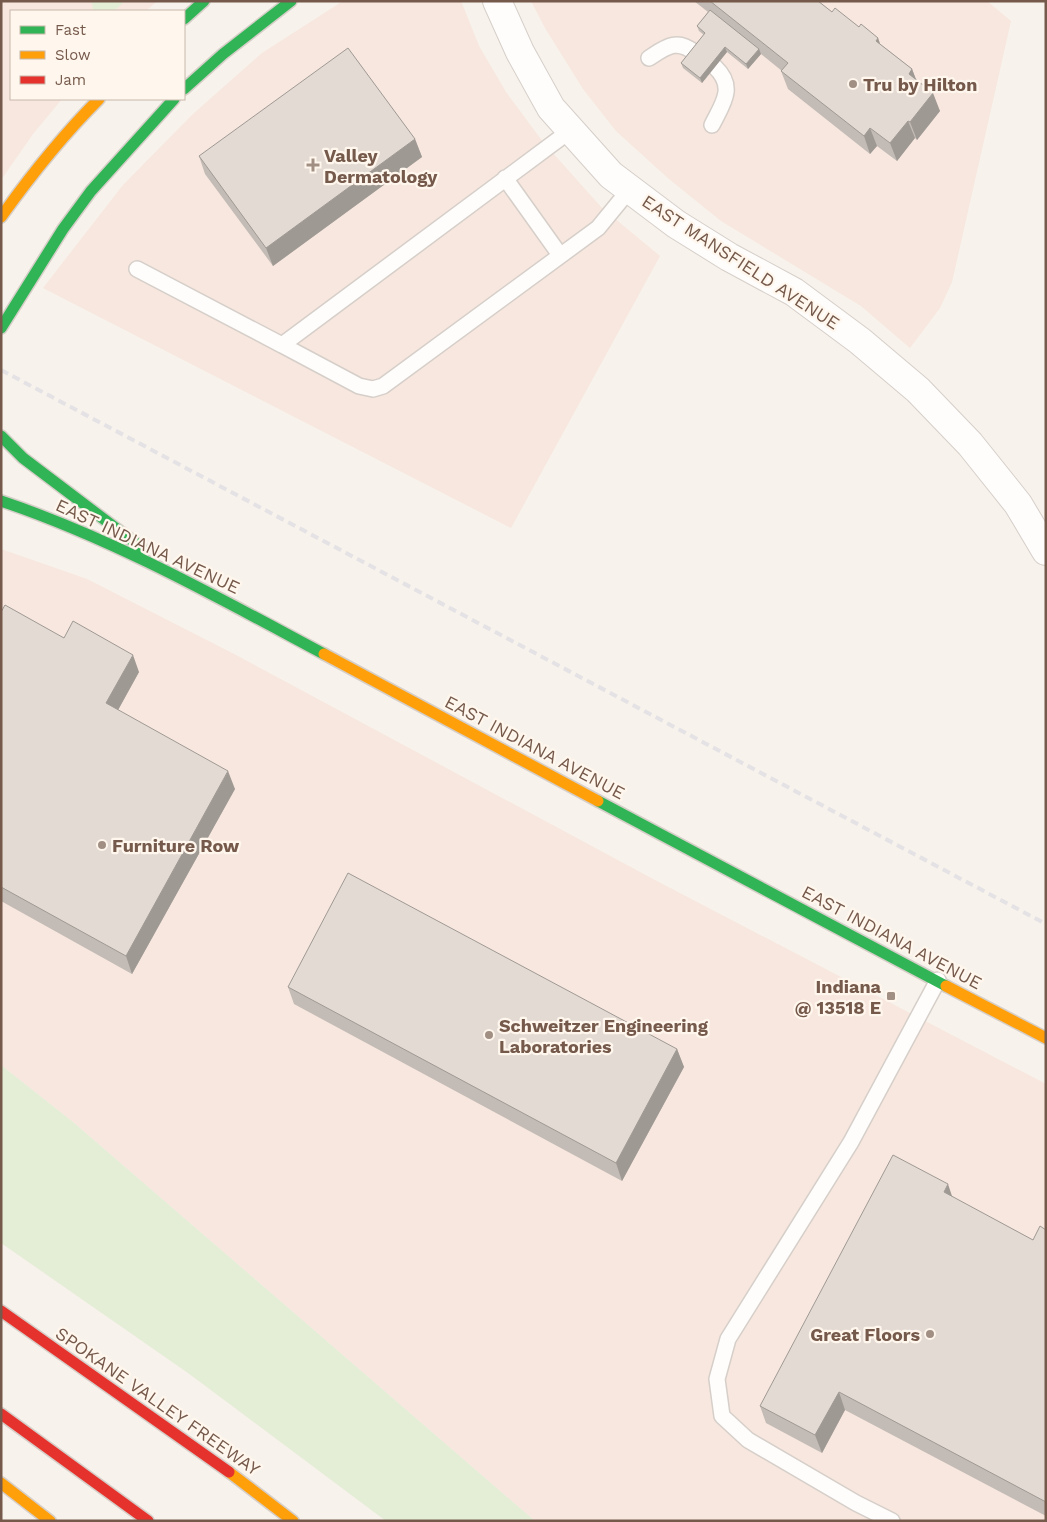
<svg xmlns="http://www.w3.org/2000/svg" width="1047" height="1522" font-family="'Work Sans',sans-serif">
  <style>
    .commercial { fill: #f7e7df }
    .green { fill: #e4edd6 }
    .lines { fill: none; stroke-linecap: round; stroke-linejoin: round }
    .lane-casing { stroke: #d6cfc9; stroke-width: 18 }
    .street-casing { stroke: #d6cfc9; stroke-width: 30 }
    .fast-casing { stroke: #d6cec8; stroke-width: 14 }
    .slow-casing { stroke: #d6cec8; stroke-width: 14 }
    .jam-casing { stroke: #d6cec8; stroke-width: 14 }
    .lane { stroke: #fefdfc; stroke-width: 15 }
    .street { stroke: #fefdfc; stroke-width: 28 }
    .fast { stroke: #30b455; stroke-width: 11 }
    .slow { stroke: #ff9f0a; stroke-width: 11 }
    .jam { stroke: #e5322d; stroke-width: 11 }
    .rail { stroke: #e4e2e5; stroke-width: 4; stroke-dasharray: 8 5; stroke-linecap: butt }
    .wall { fill: #c3bbb5 }
    .shaded-wall { fill: #9f9994 }
    .building { fill: #e3dad3; stroke: #9f9994 }
    .poi-dot { fill: #a28f83; stroke: #fff7ed; stroke-width: 2 }
    .labels { text-anchor: middle; dominant-baseline: central; stroke-width: 4.5; stroke-linejoin: round; paint-order: stroke }
    .poi-label { font-size: 18px; font-weight: bold; fill: #75594b; stroke: #fff7ed; text-anchor: start }
    .street-label { font-size: 18px; fill: #75594b; stroke: #fff7ed }
  </style>
  <rect width="100%" height="100%" fill="#f7f2eb"/>
  <path class="commercial" d="M1 1H157L146 11H11V99H62L33 134 1 180Z
    M343 1H461L479 46 506 92 543 142 602 208 660 256 511 528 43 288 123 185 193 114 262 53Z
    M531 1H987L1011 21 952 282 940 308 910 348 861 306 721 221 669 179 616 131 583 89 545 28Z
    M1 549 87 579 236 655 653 879 1046 1084V1521H535L73 1122 1 1065Z"/>
  <path class="green" d="M92 1H125L114 11H93Z
    M1 1065 73 1122 535 1521H386L188 1373 1 1243Z"/>
  <g class="lines">
    <defs>
      <path id="lane" d="M649 58C666 47 677 38 695 53
        M712 125C723 103 736 87 715 67
        M505 178 560 255
        M137 269 282 345 571 130
        M282 345 359 386 373 389 383 386 598 228 630 189
        M892 1521 856 1503 748 1440 722 1416 717 1379 728 1339 851 1142 938 980"/>
      <path id="street" d="M497 1 520 52 551 108 611 175 676 224 729 257 794 292 860 341 918 390 970 444 1018 504 1046 551"/>
      <path id="fast" d="M184 19 204 1
        M184 89 223 54 291 1
        M1 328 63 229 91 191 174 99
        M1 436 23 458 142 548
        M1 501C114 539 219 598 324 654
        M598 801 946 986"/>
      <path id="slow" d="M1 217C31 175 63 135 99 99
        M324 654 598 801
        M946 986 1046 1038
        M229 1472 293 1521
        M1 1483 50 1521"/>
      <path id="jam" d="M1 1311 229 1472
        M1 1414 148 1521"/>
    </defs>
    <use href="#lane" class="lane-casing"/>
    <use href="#street" class="street-casing"/>
    <use href="#fast" class="fast-casing"/>
    <use href="#slow" class="slow-casing"/>
    <use href="#jam" class="jam-casing"/>
    <use href="#lane" class="lane"/>
    <use href="#street" class="street"/>
    <use href="#fast" class="fast"/>
    <use href="#slow" class="slow"/>
    <use href="#jam" class="jam"/>
    <path class="rail" d="M1 370 1046 924"/>
  </g>
  <path class="wall" d="M694 1H818L832 12 878 38 880 44 912 69 916 80 940 111 917 140 915 138 897 161 877 146 870 154 788 89 781 71H782L761 54 748 69 727 52 702 83 683 68 681 63 704 35 699 31 697 26 708 12Z
    M415 139 422 157 273 266 205 174 199 156Z
    M1 612 64 638 139 672 118 710 235 789 132 974 1 901Z
    M288 987 677 1049 684 1067 622 1181 294 1004Z
    M952 1197 1033 1240 1046 1230V1516L845 1410 822 1453 766 1423 760 1406Z"/>
  <path class="shaded-wall" d="M878 38 884 55 876 41Z
    M725 47 727 52 702 83 700 78Z
    M759 49 761 54 748 69 746 64Z
    M912 69 919 87 909 74Z
    M933 93 940 111 917 140 910 122Z
    M908 121 915 138 897 161 890 143Z
    M870 128 877 146 870 154 864 136Z
    M415 139 422 157 273 266 266 248Z
    M133 655 139 672 112 721 106 703Z
    M228 771 235 789 132 974 126 956Z
    M677 1049 684 1067 622 1181 616 1163Z
    M948 1184 954 1202 944 1192Z
    M839 1392 845 1410 822 1453 815 1435Z"/>
  <path class="building" d="M710 1H818L832 12 835 8 859 27 861 24 878 38 876 41 912 69 909 74 933 93 910 122 908 121 890 143 870 128 864 136 781 71 788 63Z
    M710 10 759 49 746 64 725 47 700 78 681 63 705 33 697 26Z
    M348 48 415 139 266 248 199 156Z
    M5 605 64 638 73 621 133 655 106 703 228 771 126 956 1 887V612Z
    M348 873 677 1049 616 1163 288 987Z
    M893 1155 948 1184 944 1192 1033 1240 1040 1226 1046 1230V1502L839 1392 815 1435 760 1406Z"/>
  <g class="poi-dot">
    <circle cx="853" cy="84" r="5"/>
    <path d="M310.5 157.5h5v5h5v5h-5v5h-5v-5h-5v-5h5z"/>
    <circle cx="102" cy="845" r="5"/>
    <rect x="886" y="991" width="10" height="10" rx="2.5"/>
    <circle cx="489" cy="1035" r="5"/>
    <circle cx="930" cy="1334" r="5"/>
  </g>
  <g class="labels">
    <g class="poi-label">
      <text x="863" y="84">Tru by Hilton</text>
      <text x="324" y="155">Valley<tspan x="324" dy="21">Dermatology</tspan></text>
      <text x="112" y="845">Furniture Row</text>
      <text x="881" y="986" text-anchor="end">Indiana<tspan x="881" dy="21">@ 13518 E</tspan></text>
      <text x="499" y="1025">Schweitzer Engineering<tspan x="499" dy="21">Laboratories</tspan></text>
      <text x="920" y="1334" text-anchor="end">Great Floors</text>
    </g>
    <g class="street-label">
      <text transform="translate(741 262) rotate(33)">EAST MANSFIELD AVENUE</text>
      <text transform="translate(148 546) rotate(25)">EAST INDIANA AVENUE</text>
      <text transform="translate(535 747) rotate(28)">EAST INDIANA AVENUE</text>
      <text transform="translate(892 937) rotate(28)">EAST INDIANA AVENUE</text>
      <text transform="translate(158 1401) rotate(35)">SPOKANE VALLEY FREEWAY</text>
    </g>
  </g>
  <rect width="1047" height="1522" fill="none" stroke="#75594b" stroke-width="5"/>
  <rect x="10" y="10" width="175" height="90" fill="#fff7ed" stroke="#c8b8ac"/>
  <rect x="20" y="26" width="25" height="8" fill="#30b455" stroke="#c8b8ac"/>
  <text x="55" y="35" font-size="15" fill="#75594b">Fast</text>
  <rect x="20" y="51" width="25" height="8" fill="#ff9f0a" stroke="#c8b8ac"/>
  <text x="55" y="60" font-size="15" fill="#75594b">Slow</text>
  <rect x="20" y="76" width="25" height="8" fill="#e5322d" stroke="#c8b8ac"/>
  <text x="55" y="85" font-size="15" fill="#75594b">Jam</text>
</svg>
